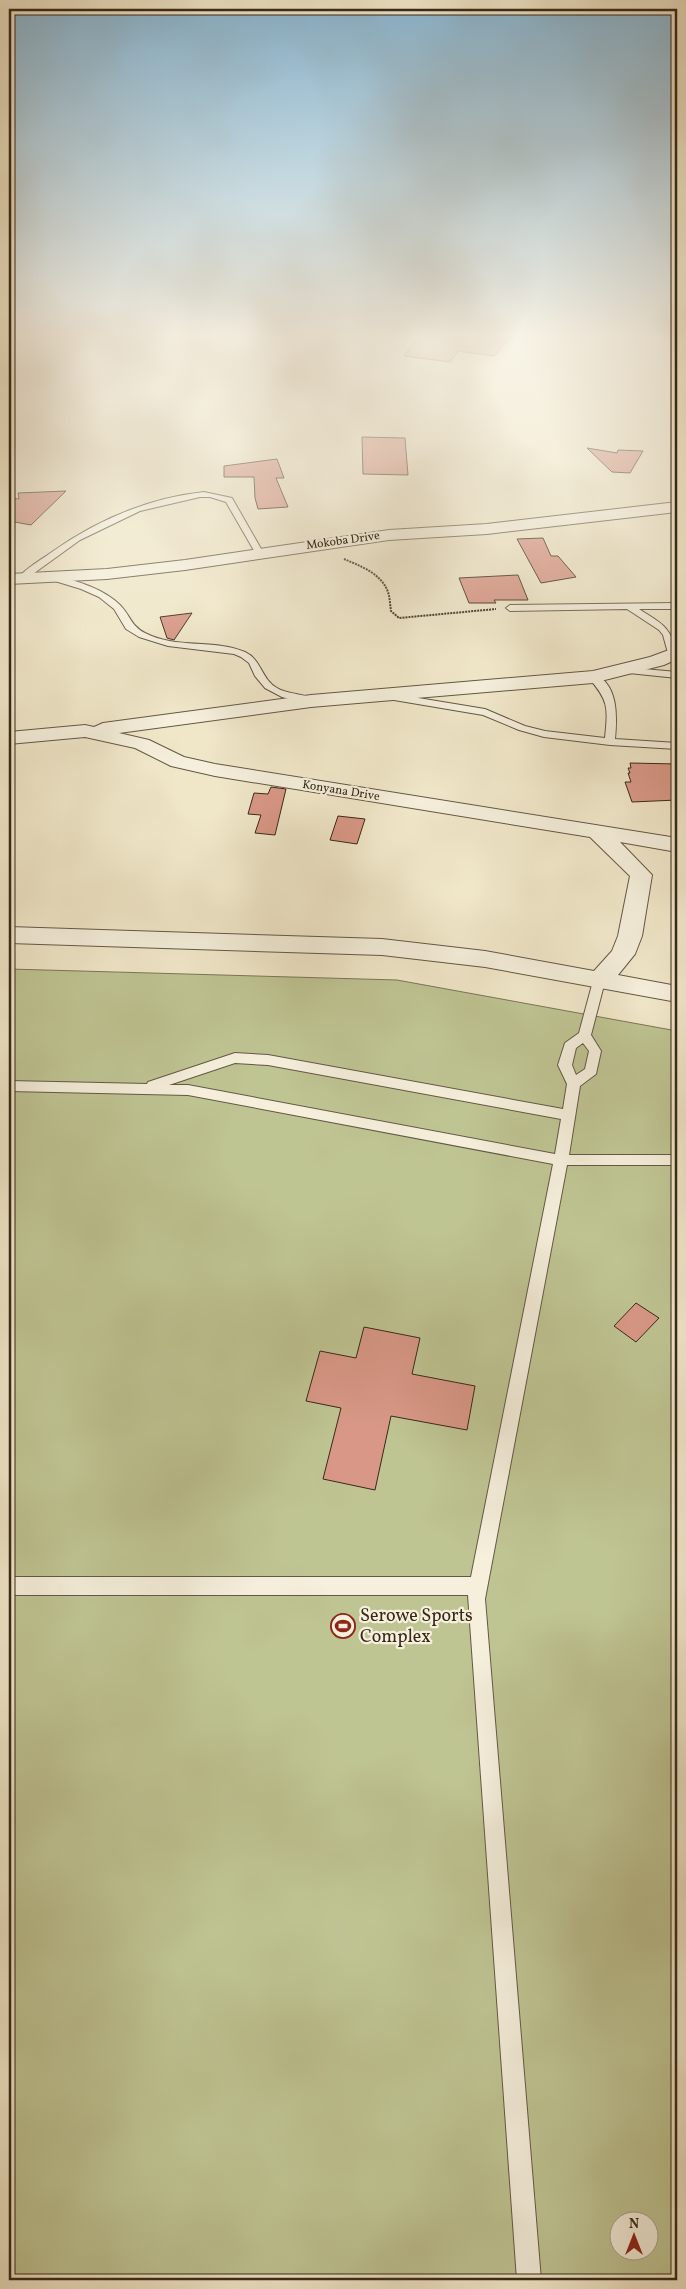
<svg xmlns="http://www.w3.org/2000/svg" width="686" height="2289" font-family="Vollkorn,serif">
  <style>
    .green { fill: #bfc493; stroke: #7a7656; fill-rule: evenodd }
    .building { fill: #d99887; stroke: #362919 }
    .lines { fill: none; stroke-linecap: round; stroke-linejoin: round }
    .service-casing { stroke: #645845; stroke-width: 2 }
    .minor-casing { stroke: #645845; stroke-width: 2 }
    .path { stroke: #362919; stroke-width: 2; stroke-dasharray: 2 1; stroke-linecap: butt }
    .service { fill: #f5efdc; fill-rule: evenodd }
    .minor { fill: #f5efdc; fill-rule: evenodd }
    .labels { text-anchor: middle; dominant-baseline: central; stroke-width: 4.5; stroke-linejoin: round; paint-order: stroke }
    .far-street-label { font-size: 12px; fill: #362919; stroke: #f5efdc }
    .near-poi-label { font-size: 18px; fill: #362919; stroke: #f5efdc; text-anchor: start }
  </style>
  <rect width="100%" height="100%" fill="#f0e7c9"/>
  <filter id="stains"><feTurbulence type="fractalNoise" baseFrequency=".004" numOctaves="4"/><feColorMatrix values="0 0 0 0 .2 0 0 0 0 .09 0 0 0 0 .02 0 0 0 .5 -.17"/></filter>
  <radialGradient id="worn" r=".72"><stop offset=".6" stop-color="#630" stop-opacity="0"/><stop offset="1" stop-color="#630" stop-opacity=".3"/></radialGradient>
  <path class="green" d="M9 969 397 980 677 1031V2280H9ZM618 2222H648V2252H618Z"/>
  <path class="building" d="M426 336H512L494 356 458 351 450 362 404 356 416 340 426 341Z
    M362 437 405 438 408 475 363 474Z
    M587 448 617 453 618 450 643 451 630 473 612 472Z
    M277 459 284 478H276L288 507 258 509 255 498 254 477H224V466Z
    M66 491 31 525 9 521V498L19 499 18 493Z
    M543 538 551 556H558L576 577 541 583 517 539Z
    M518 575 528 600H494L496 603H469L459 578Z
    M192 613 174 640 167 638 160 617Z
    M630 763 677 764V800L632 802 625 782H631L628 773H630L628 768H631Z
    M271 787 286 789 275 835 255 833 261 815 248 814 254 793 268 794Z
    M338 816 365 819 357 844 330 840Z
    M636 1303 659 1318 636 1342 614 1326Z
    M364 1327 420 1338 412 1374 475 1386 467 1430 391 1416 375 1490 323 1479 341 1408 306 1401 320 1351 356 1358Z"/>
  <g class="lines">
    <defs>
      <path id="service" d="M204 492 232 498 264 554 263 556 256 554 226 502 210 497H200L140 511 80 540 26 579 19 577C27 568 39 561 49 554 95 521 148 498 204 492Z
        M48 573C72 580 102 587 120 605 130 615 131 626 145 633 176 649 214 639 245 652 262 660 261 679 277 688 288 695 307 693 316 701L311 704 305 703 282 697 265 688 255 676 249 663 241 657 234 654 168 646 139 637 126 629 114 609 99 597 81 589 45 578V574Z
        M677 603V609H639C662 624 669 625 677 652L673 656 668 653 663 635 659 630 627 609 510 611 506 608 510 605Z
        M622 667 677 672V678L619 672V668Z
        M593 674C619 683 617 718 615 739L677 743V749L610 745 544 737 519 730 483 715 388 699 383 696 388 693 485 709 525 726 545 731 605 738C608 707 609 701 588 677Z
        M599 977 605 981 591 1035 601 1051 596 1074 580 1086 569 1155H677V1165H567L485 1599 541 2280H517L468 1595H9V1577H471L553 1164 188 1095 9 1091V1081L147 1084 148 1082 235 1053 268 1055 563 1109 567 1084 558 1065 565 1043 579 1033 593 981ZM583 1043 589 1051 585 1069 576 1075 572 1065 576 1048ZM235 1063 268 1065 561 1119 555 1154 188 1085H169Z"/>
      <path id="minor" d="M677 502V512L487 534 389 540 185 570 107 579 9 584V574L107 569 185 560 389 530 487 524Z
        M677 647V659L664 665 593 683 311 707 119 733 149 740 184 757 215 764 677 838V852L620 842 652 875 642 936 635 954 618 975 677 986V1002L485 967 382 955 9 943V927L382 939 485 951 594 971 612 951 618 936 630 876 590 837 215 776 171 766 135 748 85 737 9 744V732L85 725 94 727 103 723 311 695 593 671 650 657Z"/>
    </defs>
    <use href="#service" class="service-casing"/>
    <use href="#minor" class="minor-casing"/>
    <path class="path" d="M344 559C360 566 381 573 388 592 390 598 390 605 391 611L399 618 496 609"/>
    <use href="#service" class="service"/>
    <use href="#minor" class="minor"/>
  </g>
  <linearGradient id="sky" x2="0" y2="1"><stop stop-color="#89b8d5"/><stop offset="0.51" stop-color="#f8f4e7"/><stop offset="1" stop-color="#f8f4e7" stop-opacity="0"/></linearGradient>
  <rect width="686" height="657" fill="url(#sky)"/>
  <defs>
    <symbol id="stadium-ring" viewBox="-11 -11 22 22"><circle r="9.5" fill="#f5efdc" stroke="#8f2418" stroke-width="1.5"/><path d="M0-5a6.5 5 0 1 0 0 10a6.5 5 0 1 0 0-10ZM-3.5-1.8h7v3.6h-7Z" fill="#8f2418"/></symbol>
  </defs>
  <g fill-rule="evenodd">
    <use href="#stadium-ring" x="329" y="1612" width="28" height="28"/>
  </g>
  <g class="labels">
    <g class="far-street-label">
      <text transform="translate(343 541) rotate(-8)">Mokoba Drive</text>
      <text transform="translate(341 791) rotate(9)">Konyana Drive</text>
    </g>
    <g class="near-poi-label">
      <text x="360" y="1616">Serowe Sports<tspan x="360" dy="21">Complex</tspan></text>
    </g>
  </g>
  <rect width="686" height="2289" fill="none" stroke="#f0e7c9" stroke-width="30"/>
  <rect x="10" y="10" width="666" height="2269" fill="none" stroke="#362919" stroke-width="2.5"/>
  <rect x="15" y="15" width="656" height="2259" fill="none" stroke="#362919"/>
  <g transform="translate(634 2236)"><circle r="24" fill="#f5efdc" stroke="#a9a08e"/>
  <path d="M0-4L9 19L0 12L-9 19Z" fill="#8f2418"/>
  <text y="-8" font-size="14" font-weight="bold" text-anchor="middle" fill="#362919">N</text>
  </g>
  <rect width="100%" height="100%" filter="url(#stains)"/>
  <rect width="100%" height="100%" fill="url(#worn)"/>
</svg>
